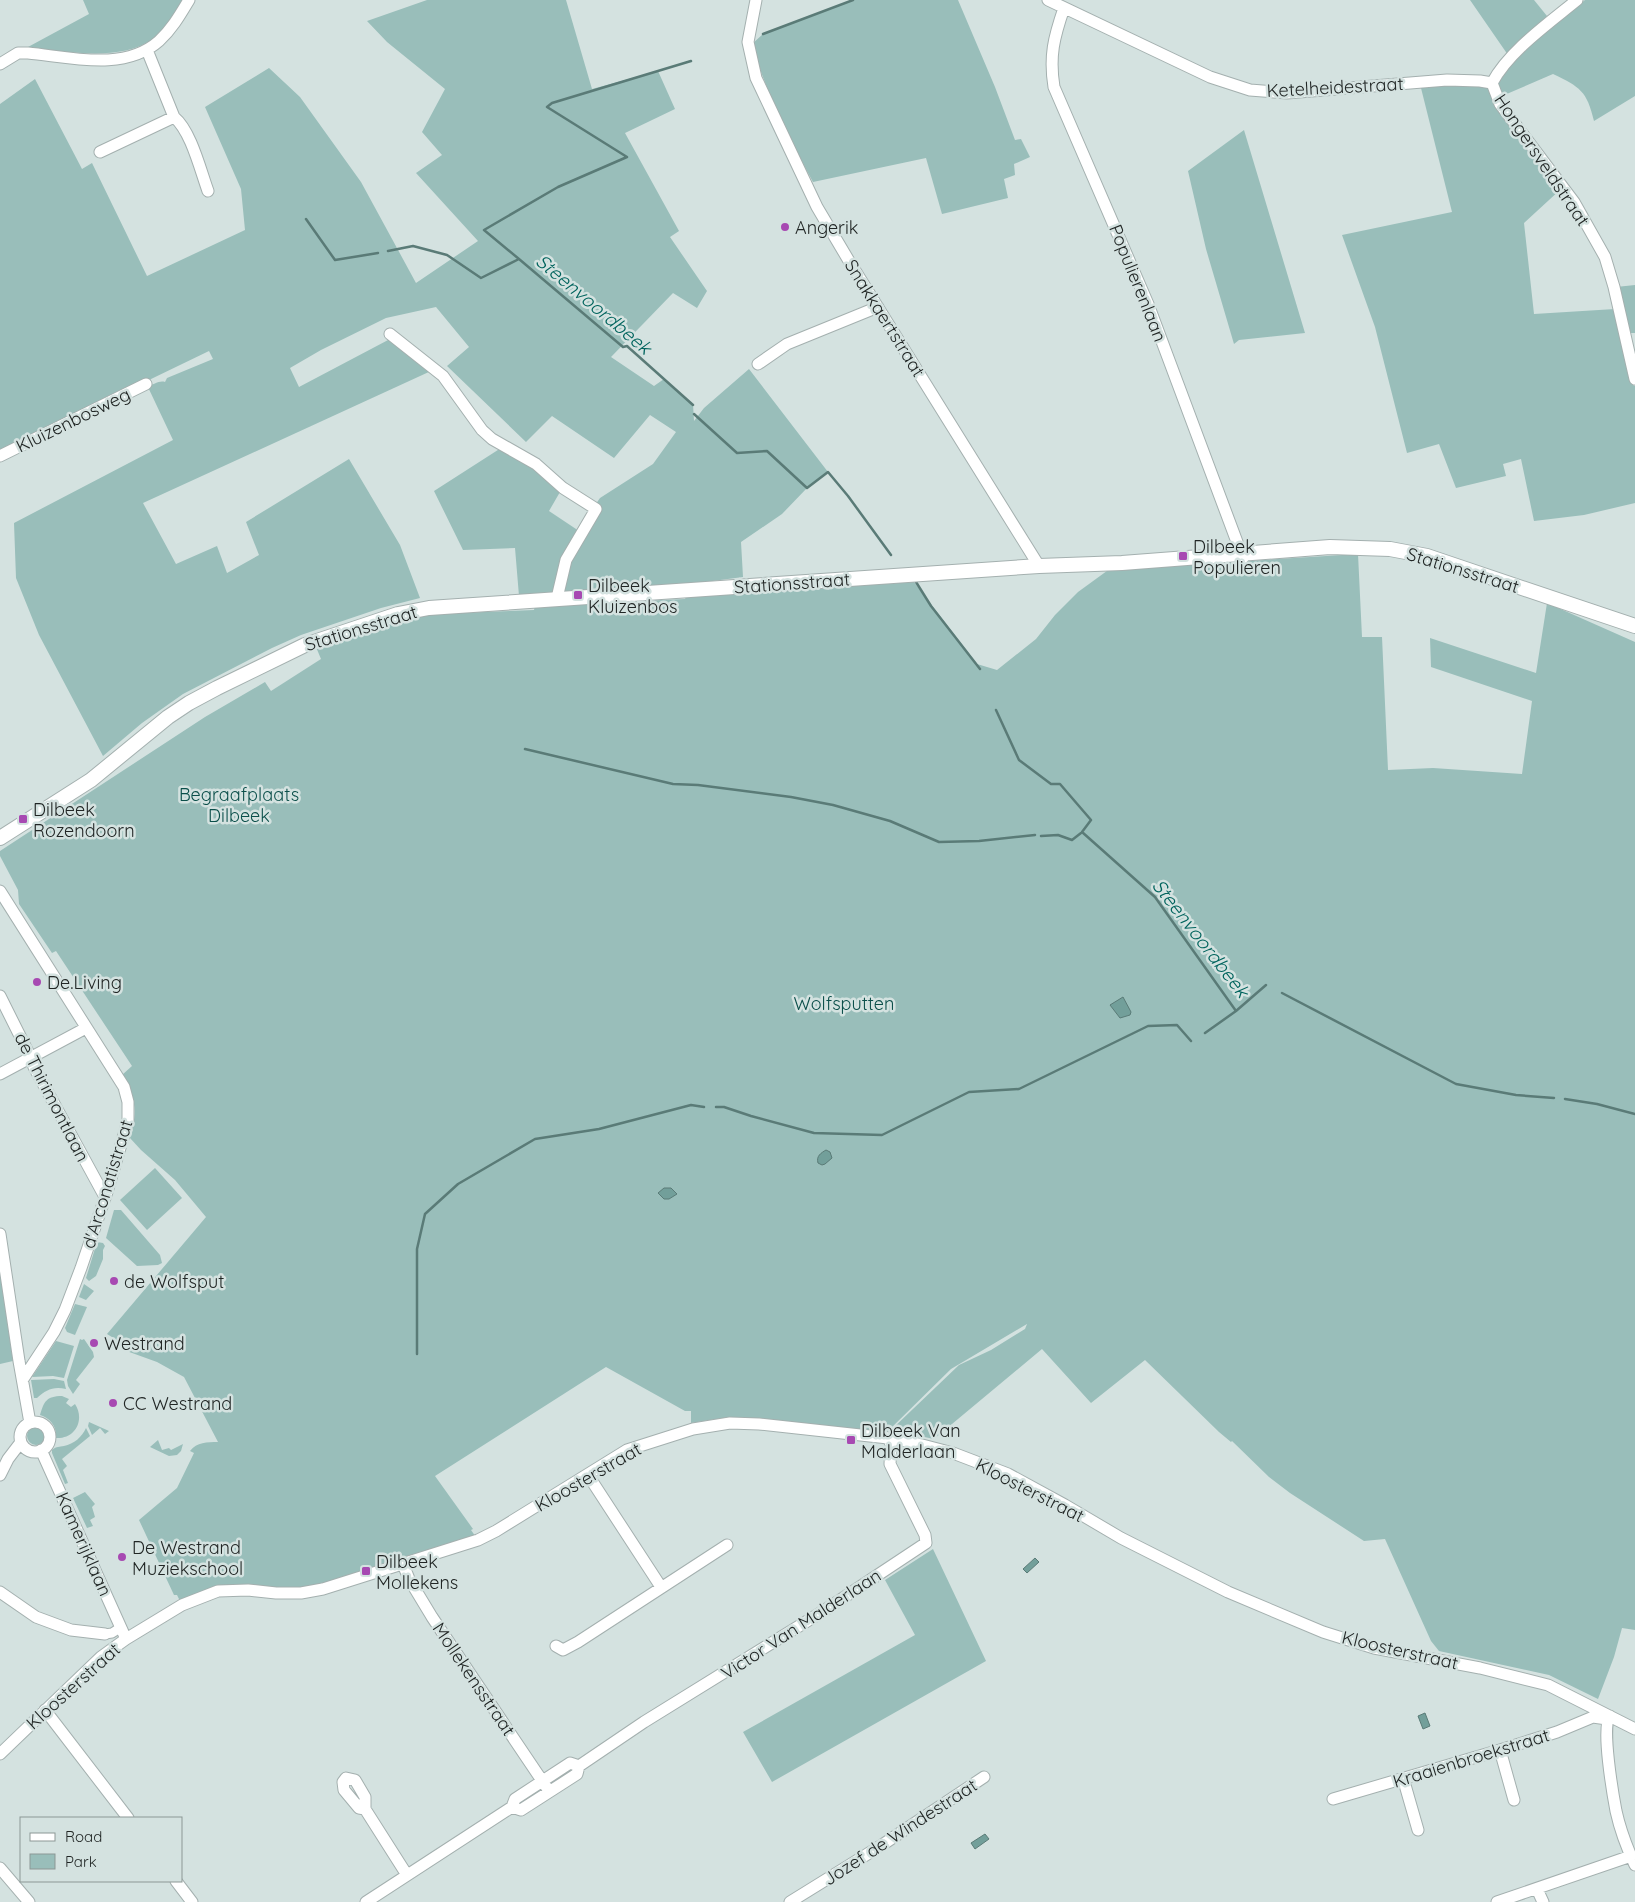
<svg xmlns="http://www.w3.org/2000/svg" width="1635" height="1902" font-family="Quicksand,sans-serif">
  <style>
    .green { fill: #99beba }
    .water { fill: #729f9a; stroke: #5a7b77 }
    .lines { fill: none; stroke-linecap: round; stroke-linejoin: round }
    .stream { stroke: #5a7b77; stroke-width: 2.5 }
    .pedestrian-casing { stroke: #a4b0af; stroke-width: 11 }
    .minor-casing { stroke: #a4b0af; stroke-width: 13 }
    .tertiary-casing { stroke: #a4b0af; stroke-width: 16 }
    .pedestrian { stroke: #fff; stroke-width: 9 }
    .minor { stroke: #fff; stroke-width: 11 }
    .tertiary { stroke: #fff; stroke-width: 14 }
    .poi-dot { fill: #a749b2; stroke: #d4e2e0; stroke-width: 2 }
    .labels { text-anchor: middle; dominant-baseline: central; stroke-width: 5; stroke-linejoin: round; paint-order: stroke }
    .street-label { font-size: 18px; fill: #212625; stroke: #d4e2e0 }
    .poi-label { font-size: 18px; fill: #212625; stroke: #d4e2e0; text-anchor: start }
    .park-label { font-size: 18px; fill: #0b4f4a; stroke: #d4e2e0 }
    .water-label { font-size: 19px; font-style: italic; fill: #00645d; stroke: #d4e2e0 }
  </style>
  <rect width="100%" height="100%" fill="#d4e2e0"/>
  <path class="green" d="M83 0H184C176 12 164 32 153 39 120 62 66 52 28 47L89 14Z
    M427 0H566L592 89 658 71 675 109 625 133 679 231 670 237 707 291 697 308 673 293 611 357 654 386 664 379 693 404 694 421 704 408 749 369 828 472 807 488 782 514 741 542 743 577 705 582 519 596 515 548 463 550 434 491 501 448 534 468 560 492 549 511 582 533 593 508 600 498 653 464 676 432 650 415 614 458 552 416 526 442 447 366 469 347 436 307 386 318 321 350 290 368 299 387 390 339 431 371 143 503 176 564 217 546 227 573 259 555 246 522 349 459 400 545 420 598 381 608 301 635 272 648 183 694 142 723 103 756 39 635 16 578 14 523 173 440 147 385C154 386 158 380 165 382L167 378 213 359 209 351 0 452V104L35 79 82 169 92 163 147 276 245 230 241 189 205 107 269 68 300 97 361 182 416 283 478 241 416 173 442 155 422 132 445 89 387 42 367 21Z
    M853 0H958L995 87 1015 140 1021 139 1030 157 1014 164 1015 175 1004 179 1008 198 942 214 926 158 813 182C789 138 766 93 752 44L763 34Z
    M1470 0H1534L1547 16 1508 55Z
    M1585 0H1635V96L1594 121C1587 91 1580 87 1553 74L1502 96 1496 86 1509 66 1536 40Z
    M1447 84 1489 87 1561 189 1524 223 1534 314 1615 309 1633 385 1635 386V503L1584 515 1534 521 1521 459 1503 464 1506 476 1456 488 1439 444 1407 453 1375 327 1342 235 1452 212 1421 88Z
    M1244 130 1305 333 1239 340 1234 344 1206 249 1188 171Z
    M1635 285V333H1626L1616 287Z
    M1358 554 1362 637H1382L1388 770 1433 768 1522 774 1532 701 1431 667 1430 638 1536 673 1547 603 1635 642V1630L1622 1628 1614 1657 1598 1699 1549 1675 1439 1651 1431 1641 1385 1539 1364 1541 1290 1493 1269 1477 1232 1441 1231 1442 1219 1432 1145 1360 1091 1403 1042 1349 934 1439 891 1430 959 1365 991 1350 1025 1329 1027 1324 951 1369 887 1432 730 1417 691 1423V1411H685L606 1367 435 1476 473 1529 471 1530 478 1540 323 1589 248 1590 182 1605 177 1595H174L139 1520 177 1488 194 1453 190 1451C197 1442 207 1442 218 1442L184 1377 157 1362 121 1349 120 1342 107 1334 206 1217 175 1180 141 1150 130 1138C138 1109 136 1101 122 1075L132 1066 56 951 52 953 19 904 18 890 0 856V851L205 717 265 682 271 691 321 659 316 647 398 617 456 612 457 613 534 610 535 606 685 599 686 597 914 582 977 664 997 670 1036 639 1055 615 1078 592 1111 568 1121 567 1122 570 1152 567Z
    M155 1168 182 1198 147 1230 120 1200Z
    M114 1210H121L160 1255 162 1263 158 1265 137 1266 106 1238Z
    M97 1242 103 1243 105 1246 103 1250V1259L96 1276 89 1281 86 1278Z
    M0 1273 13 1361 0 1364Z
    M84 1284 94 1291 86 1300 79 1297Z
    M75 1304 87 1307 75 1335 67 1332 65 1328Z
    M80 1339 82 1340 84 1339 93 1352 94 1357 76 1380 80 1384 73 1394 68 1386 67 1380Z
    M56 1341 74 1346 64 1378 53 1376 32 1377Z
    M54 1379 64 1381 66 1389C53 1386 46 1390 37 1398H34L31 1380Z
    M62 1396 69 1399 66 1403 71 1407 75 1404C85 1419 76 1439 56 1438 57 1426 50 1418 40 1415 44 1402 46 1396 62 1396Z
    M89 1422 109 1431 105 1434 100 1428 92 1435 88 1426Z
    M27 1436a9 9 0 1 1 18 0a9 9 0 1 1-18 0Z
    M86 1428 90 1436 62 1459 67 1466 63 1470 68 1483 65 1484 52 1453V1450C57 1446 59 1447 64 1446 74 1444 82 1437 86 1428Z
    M158 1440 162 1450 169 1448 171 1450 183 1444 181 1451 177 1455 169 1456 150 1447Z
    M85 1492 95 1504 92 1507 95 1517 90 1520 93 1526 87 1528 73 1498Z
    M933 1549 986 1661 772 1782 743 1732 915 1635 885 1580Z"/>
  <path class="water" d="M1123 997 1131 1012 1130 1015 1120 1018 1110 1005Z
    M826 1150 830 1152 832 1158 825 1164 822 1165 818 1163C816 1156 821 1153 826 1150Z
    M664 1188H671L677 1194 669 1199H664L658 1193Z
    M1035 1558 1039 1562 1027 1573 1023 1569Z
    M1425 1713 1430 1726 1423 1729 1418 1716Z
    M985 1834 989 1839 975 1849 971 1843Z"/>
  <g class="lines">
    <path class="stream" d="M763 34 853 0
      M306 219 335 260 378 253
      M388 251 413 246 447 255 481 278 519 259 623 347 627 346 693 405
      M519 259 484 230 558 187 627 157 547 107 552 103 691 61
      M694 414 737 453 767 451 807 488 828 472 848 496 891 555
      M916 582 931 606 980 669
      M996 710 1019 760 1051 784H1060L1091 820 1082 832 1155 897 1236 1011 1266 985
      M525 749 673 784 698 785 791 797 833 805 890 821 939 842 979 841 1035 835
      M1041 836 1058 835 1072 840 1081 833
      M1282 993 1456 1084 1516 1095 1554 1098
      M1205 1033 1236 1011
      M1565 1099 1597 1104 1635 1114
      M716 1107H724L751 1116 814 1133 882 1135 969 1092 1019 1089 1148 1026 1177 1025 1191 1041
      M417 1354V1249L425 1214 458 1184 535 1139 599 1129 691 1105 704 1107"/>
    <defs>
      <path id="pedestrian" d="M105 1634 112 1633 120 1628"/>
      <path id="minor" d="M756 0 748 42 756 78 817 207 849 261 1039 566
        M1048 0 1210 77 1250 90 1287 93 1447 80 1480 81 1492 83
        M1577 0C1549 23 1509 51 1492 83L1500 104 1574 202 1605 257 1614 287 1635 379
        M1064 8C1054 37 1049 56 1054 87L1148 304 1243 558
        M0 64 18 53H28C70 57 124 72 159 41 172 29 180 15 189 0
        M174 117C191 131 200 169 208 191
        M100 152 174 117 147 50
        M390 334 443 376 482 430 492 439 536 464 563 488 596 509 566 560 557 598
        M758 364 787 344 878 307
        M0 456 146 384
        M0 891 124 1087 128 1102V1121L107 1192 81 1268 65 1310 54 1332 23 1379
        M0 996 31 1058 34 1067 105 1197
        M0 1074 86 1028
        M0 1234 19 1361 30 1423
        M20 1437a15 15 0 1 1 30 0a15 15 0 1 1-30 0Z
        M41 1450 126 1639
        M0 1475 8 1459 21 1442
        M588 1475 661 1587
        M403 1564 409 1579 432 1617 549 1791
        M0 1592 36 1617 71 1630 105 1634
        M556 1646 563 1650 578 1642 727 1545
        M45 1710 128 1818
        M1610 1716C1601 1726 1613 1795 1616 1811 1620 1829 1627 1848 1635 1865
        M1500 1750 1514 1800
        M0 1754 101 1657 126 1639 182 1605 218 1591 248 1590 276 1593H301L323 1589 478 1540 496 1531 627 1450 693 1429 730 1423 759 1424 888 1438 907 1441 953 1453 1008 1474 1065 1505 1121 1538 1228 1592 1323 1632 1374 1648 1480 1668 1548 1685 1635 1729
        M1403 1778 1418 1830
        M1333 1799 1500 1750 1557 1732 1593 1717 1607 1719
        M512 1807 515 1799 570 1763 579 1766
        M365 1809 359 1808 344 1790 343 1782 346 1778 355 1780 365 1797V1809L407 1875
        M0 1868 29 1902
        M176 1881 192 1902
        M1537 1889 1543 1902
        M366 1902 512 1807 521 1810 577 1774 579 1766 644 1722 825 1610 926 1543 925 1535 890 1464 891 1444 888 1438
        M790 1902 882 1845 984 1777
        M1497 1902 1631 1856"/>
      <path id="tertiary" d="M0 838 91 780 168 717 189 703 217 688 305 645 398 614 429 608 1039 566 1122 563 1330 547 1390 549 1427 556 1635 626"/>
    </defs>
    <use href="#pedestrian" class="pedestrian-casing"/>
    <use href="#minor" class="minor-casing"/>
    <use href="#tertiary" class="tertiary-casing"/>
    <use href="#pedestrian" class="pedestrian"/>
    <use href="#minor" class="minor"/>
    <use href="#tertiary" class="tertiary"/>
  </g>
  <g class="poi-dot">
    <circle cx="785" cy="227" r="5"/>
    <rect x="1178" y="551" width="10" height="10" rx="2.5"/>
    <rect x="573" y="590" width="10" height="10" rx="2.5"/>
    <rect x="18" y="814" width="10" height="10" rx="2.5"/>
    <circle cx="37" cy="982" r="5"/>
    <circle cx="114" cy="1281" r="5"/>
    <circle cx="94" cy="1343" r="5"/>
    <circle cx="113" cy="1403" r="5"/>
    <rect x="846" y="1435" width="10" height="10" rx="2.5"/>
    <circle cx="122" cy="1557" r="5"/>
    <rect x="361" y="1566" width="10" height="10" rx="2.5"/>
  </g>
  <g class="labels">
    <g class="street-label">
      <text transform="translate(1335 87) rotate(-3)">Ketelheidestraat</text>
      <text transform="translate(1542 160) rotate(56)">Hongersveldstraat</text>
      <text transform="translate(1138 283) rotate(68)">Populierenlaan</text>
      <text transform="translate(885 318) rotate(58)">Snakkaertstraat</text>
      <text transform="translate(73 420) rotate(-26)">Kluizenbosweg</text>
      <text transform="translate(1463 570) rotate(17)">Stationsstraat</text>
      <text transform="translate(792 583) rotate(-4)">Stationsstraat</text>
      <text transform="translate(361 628) rotate(-17)">Stationsstraat</text>
      <text transform="translate(52 1097) rotate(63)">de Thirimontlaan</text>
      <text transform="translate(107 1184) rotate(-73)">d'Arconatistraat</text>
      <text transform="translate(588 1477) rotate(-30)">Kloosterstraat</text>
      <text transform="translate(1030 1490) rotate(27)">Kloosterstraat</text>
      <text transform="translate(84 1544) rotate(66)">Kamerijklaan</text>
      <text transform="translate(801 1624) rotate(-33)">Victor Van Malderlaan</text>
      <text transform="translate(1400 1650) rotate(13)">Kloosterstraat</text>
      <text transform="translate(474 1679) rotate(56)">Mollekensstraat</text>
      <text transform="translate(73 1686) rotate(-42)">Kloosterstraat</text>
      <text transform="translate(1471 1758) rotate(-17)">Kraaienbroekstraat</text>
      <text transform="translate(900 1832) rotate(-33)">Jozef de Windestraat</text>
    </g>
    <g class="poi-label">
      <text x="795" y="227">Angerik</text>
      <text x="1193" y="546">Dilbeek<tspan x="1193" dy="21">Populieren</tspan></text>
      <text x="588" y="585">Dilbeek<tspan x="588" dy="21">Kluizenbos</tspan></text>
      <text x="33" y="809">Dilbeek<tspan x="33" dy="21">Rozendoorn</tspan></text>
      <text x="47" y="982">De.Living</text>
      <text x="124" y="1281">de Wolfsput</text>
      <text x="104" y="1343">Westrand</text>
      <text x="123" y="1403">CC Westrand</text>
      <text x="861" y="1430">Dilbeek Van<tspan x="861" dy="21">Malderlaan</tspan></text>
      <text x="132" y="1547">De Westrand<tspan x="132" dy="21">Muziekschool</tspan></text>
      <text x="376" y="1561">Dilbeek<tspan x="376" dy="21">Mollekens</tspan></text>
    </g>
    <g class="park-label">
      <text x="239" y="794">Begraafplaats<tspan x="239" dy="21">Dilbeek</tspan></text>
      <text x="844" y="1003">Wolfsputten</text>
    </g>
    <g class="water-label">
      <text transform="translate(594 304) rotate(40)">Steenvoordbeek</text>
      <text transform="translate(1201 938) rotate(52)">Steenvoordbeek</text>
    </g>
  </g>
  <rect x="20" y="1817" width="162" height="65" fill="#d4e2e0" stroke="#8c9795"/>
  <rect x="30" y="1833" width="25" height="8" fill="#ffffff" stroke="#8c9795"/>
  <text x="65" y="1842" font-size="15" fill="#212625">Road</text>
  <rect x="30" y="1854" width="25" height="15" fill="#99beba" stroke="#8c9795"/>
  <text x="65" y="1867" font-size="15" fill="#212625">Park</text>
</svg>
